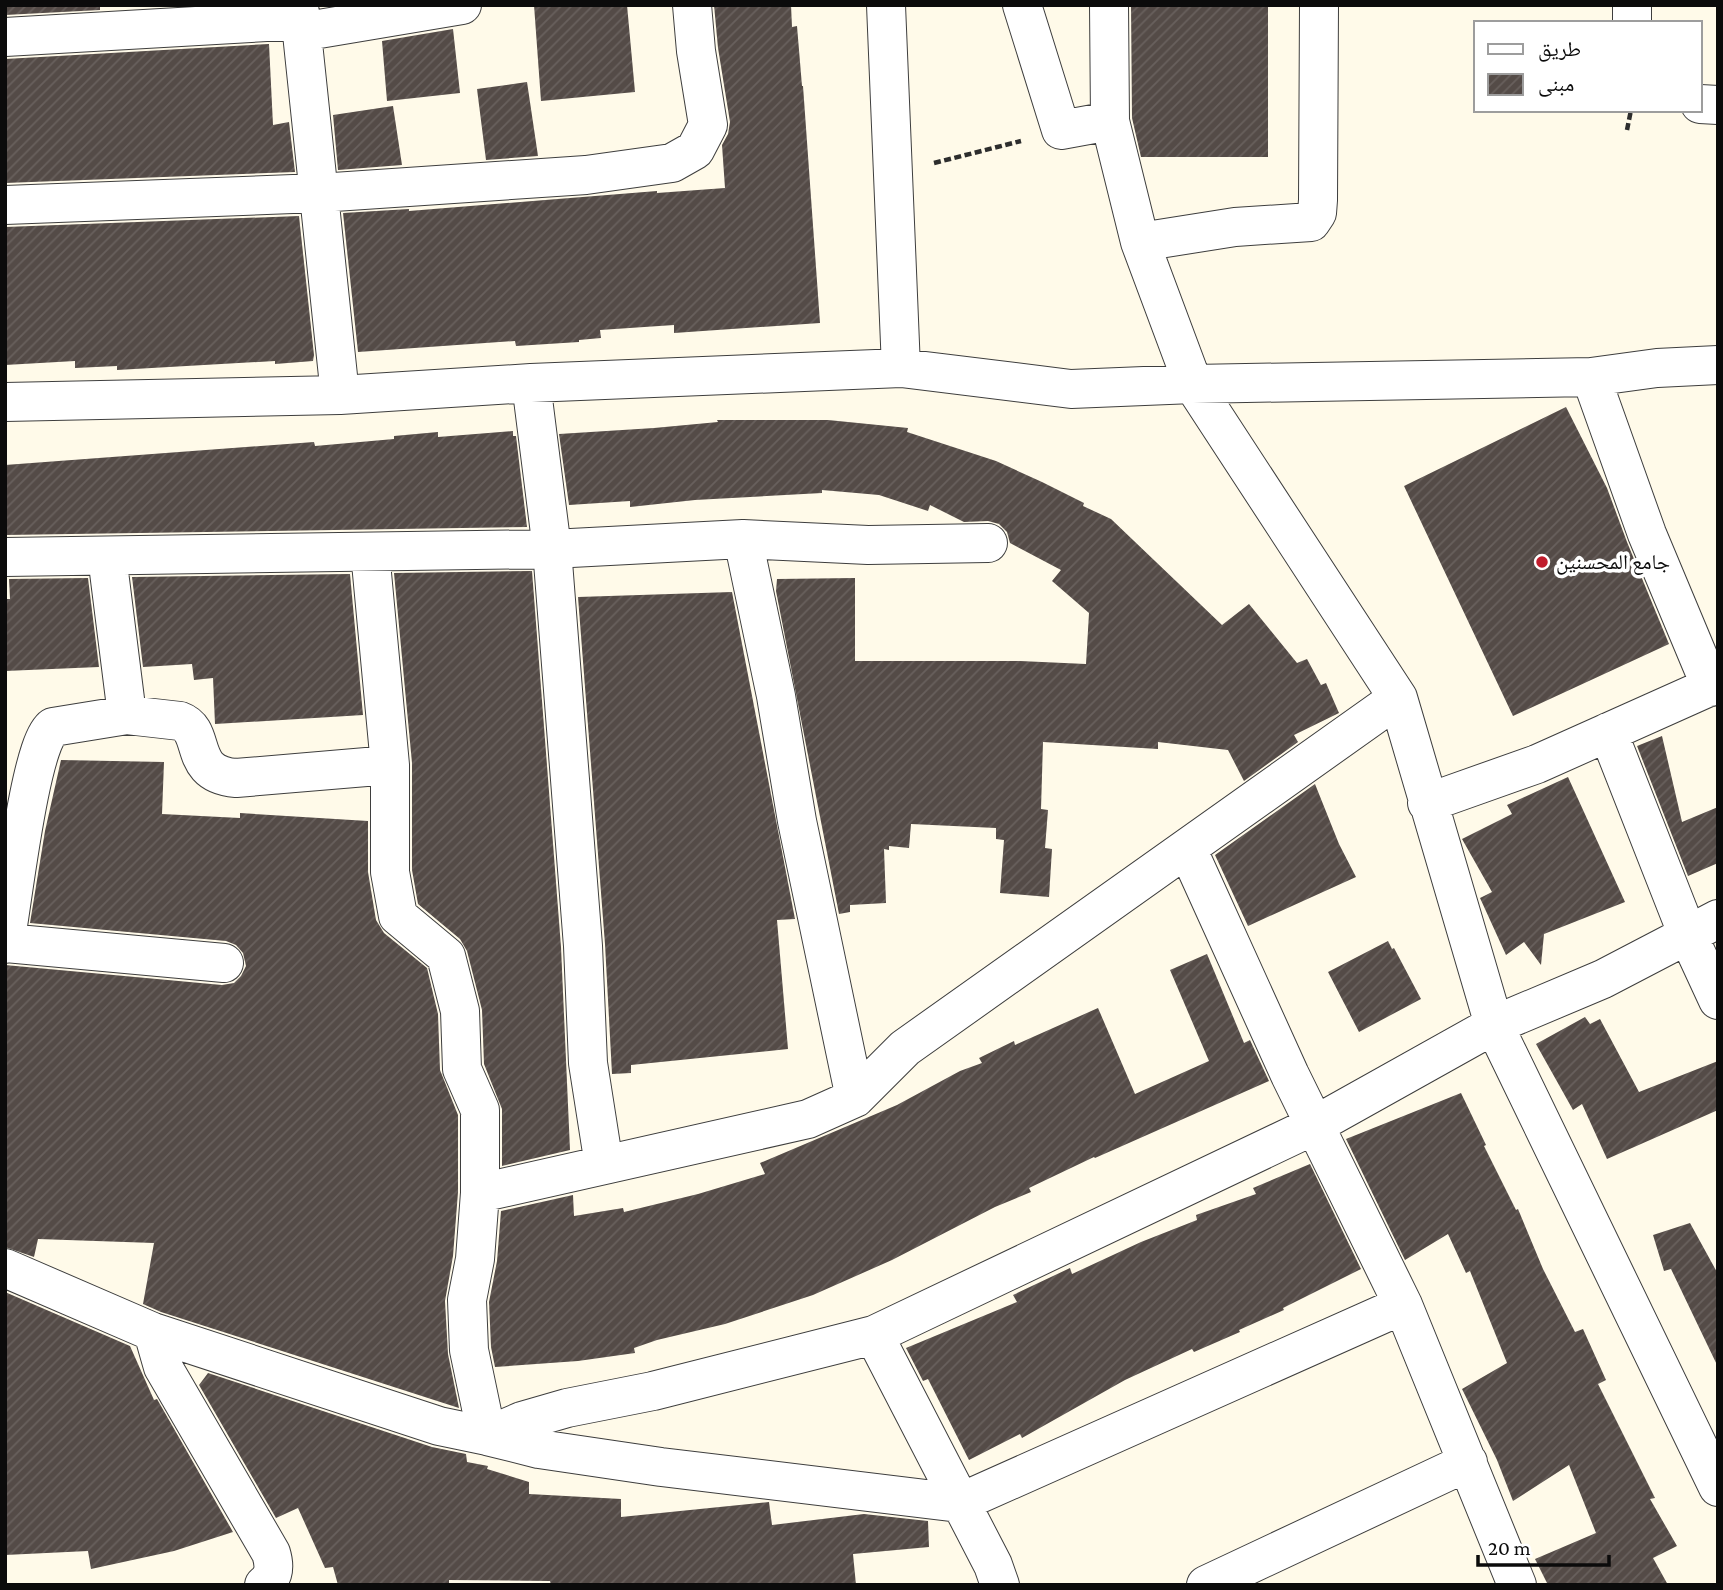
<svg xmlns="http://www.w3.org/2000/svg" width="1723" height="1590" font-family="'Crimson Pro','Noto Naskh Arabic',serif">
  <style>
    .building { fill: url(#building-hatch) }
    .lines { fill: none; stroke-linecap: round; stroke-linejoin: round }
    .minor-casing { stroke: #3e3e3e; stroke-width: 40 }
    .path { stroke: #2d2d2d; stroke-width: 4.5; stroke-dasharray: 7 3.5; stroke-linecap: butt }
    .minor { stroke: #fff; stroke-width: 38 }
    .poi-dot { fill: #c11d2d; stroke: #fff; stroke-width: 2.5 }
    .labels { text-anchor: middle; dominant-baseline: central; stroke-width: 7; stroke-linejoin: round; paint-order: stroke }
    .poi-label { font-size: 21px; fill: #0b0b0b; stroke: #fff; text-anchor: start }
  </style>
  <defs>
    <pattern id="building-hatch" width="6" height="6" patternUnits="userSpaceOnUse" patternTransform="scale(1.75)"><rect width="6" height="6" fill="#544b47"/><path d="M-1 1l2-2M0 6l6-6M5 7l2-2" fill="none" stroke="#68605d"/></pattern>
  </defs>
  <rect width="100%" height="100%" fill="#fffae9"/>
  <path class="building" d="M5 5H100V10L5 15Z
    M534 5H627L635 92 541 101Z
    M714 5H791L792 27 797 26 802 86H803L820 323 674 333V325L600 330 601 338 579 340V342L516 346 515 341 358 352 343 213 409 209V211L657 191V193L725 188 722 145 728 134 730 122 718 48Z
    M1131 5H1268V157H1141L1132 118Z
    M453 29 460 93 387 101 382 41Z
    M269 44 273 125 289 122 295 172 5 183V59Z
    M527 82 538 156 486 160 477 89Z
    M393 106 402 165 338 170 333 115Z
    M299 216 314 355 313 361 275 364V361L117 370V366L75 368V361L5 365V227Z
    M1566 407 1607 488 1627 542 1669 644 1513 716 1404 486Z
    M717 420H828L908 428 907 432 996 461 1042 482 1084 503 1083 506 1111 519 1222 625 1249 604 1297 663 1307 659 1321 685 1326 683 1339 713 1294 735 1298 742 1244 781 1228 750 1158 742V749L1043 742 1041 809 1048 810 1045 848 1052 849 1049 897 1000 893 1004 840 996 839V828L911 824 909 848 889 846V850L884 849 886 903 850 905V912L839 914 776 591 777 579 855 578V661H1020L1086 664 1089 613 1052 581 1061 570 1010 543 1007 532 999 524 988 521 964 522 930 505 928 511 879 495 822 490V493L695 500 630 507V501L569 505 559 434 654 428 718 422Z
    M513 431V436H516L527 527 5 535V465L314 442 315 446 394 439V436L438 432V437Z
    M532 571 561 947 570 1150 502 1166V1109L484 1064 482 1010 467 951 460 939 418 904 412 870V763L394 573Z
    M350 574 363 715 215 724 213 678 194 680 192 664 143 667 132 577Z
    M88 578 99 667 5 671V599H10L9 579Z
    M732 592 795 919 777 920 788 1049 631 1065V1073L612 1074 605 944 578 597Z
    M1662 736 1682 822 1718 807V863L1688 876 1637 746Z
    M61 760 164 762 162 814 240 818V813L368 821V872L376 920 384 933 427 968 438 1014 440 1070 458 1115V1192L453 1256 445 1301 448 1354 459 1408 161 1312 143 1304 154 1243 38 1239 34 1257 5 1247V965L222 985 234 983 241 976 246 966 243 953 236 945 226 941 30 923 45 831Z
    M1568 777 1625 902 1544 934 1541 965 1524 942 1506 955 1480 898 1492 892 1462 839 1512 814 1507 805Z
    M1315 784 1339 844 1356 877 1248 926 1215 855Z
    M1388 941 1392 949 1394 948 1421 999 1359 1032 1328 972Z
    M1207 954 1244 1043 1250 1040 1269 1081 1095 1158 1094 1157 1029 1188 1031 1192 995 1207 892 1260 813 1295 725 1324 657 1340 634 1348 635 1353 578 1361 495 1367 491 1347 489 1302 497 1261 501 1211 573 1195 574 1216 623 1208 624 1212 698 1194 765 1174 760 1163 897 1105 960 1071 982 1063 979 1058 1014 1041 1015 1045 1098 1008 1135 1094 1209 1061 1170 970Z
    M1585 1017 1590 1024 1600 1019 1639 1092 1718 1061V1110L1607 1159 1582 1104 1573 1110 1536 1044Z
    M1461 1093 1486 1145 1484 1146 1516 1210 1518 1209 1543 1269 1575 1332 1583 1329 1606 1380 1598 1384 1655 1498 1650 1499 1677 1546 1653 1558 1668 1585H1548L1535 1559 1596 1533 1569 1465 1513 1501 1497 1460 1462 1389 1507 1363 1470 1271 1466 1273 1448 1234 1405 1260 1346 1139Z
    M1310 1164 1361 1269 1283 1308 1284 1310 1239 1330 1240 1332 1194 1352 1192 1349 1125 1380 1022 1438 1020 1434 969 1460 928 1379 923 1381 906 1348 1017 1302 1013 1295 1070 1268 1072 1274 1141 1242 1197 1220 1196 1215 1256 1194 1253 1188Z
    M1690 1223 1718 1274V1367L1671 1269 1664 1271 1653 1235Z
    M5 1292 130 1346 154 1400 157 1399 233 1532 174 1551 91 1569 88 1551 5 1555Z
    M208 1373 432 1447 466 1454 467 1462 488 1466 487 1469 529 1482V1494L621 1499V1517L769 1502 772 1525 864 1514 928 1521 929 1547 853 1554 856 1585H551L550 1581 449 1580V1585H338L333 1567 325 1568 298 1508 276 1518 199 1385Z"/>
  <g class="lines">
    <defs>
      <path id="minor" d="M299 5 340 395
        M886 5 901 368
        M1022 5 1061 130 1110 121 1140 242 1193 384 1398 698 1494 1025 1718 1487
        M1109 5 1110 121
        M1632 5V23
        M301 32 462 5
        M5 37 302 20
        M1700 104 1718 105
        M5 205 319 193 586 175 672 163 695 150 708 125 696 51 692 5
        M1140 242 1235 227 1311 222 1317 213 1318 200 1319 5
        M1591 377 1647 534 1711 687
        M531 383 552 549 583 946 588 1063 604 1165
        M5 402 340 395 531 383 901 368 1071 389 1193 384 1591 377 1657 368 1718 365
        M370 552 390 765V872L398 916 446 956 460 1011 462 1069 480 1110V1193L475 1259 467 1300 469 1350 487 1436 539 1449 661 1467 959 1503 1403 1305
        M107 556 127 715
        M5 557 552 549 743 539 868 545 988 543
        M1608 732 1687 933 1718 1000
        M1427 803 1537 764 1718 683
        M1187 848 1290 1075 1403 1305 1517 1585
        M6 943 224 963
        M5 944C12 908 30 742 53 727L127 715 180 721C208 731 186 774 236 778L390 765
        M855 1098 905 1048 1398 698
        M480 1193 808 1119 855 1098 797 821 776 696 743 539
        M5 1268 153 1332 439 1426 487 1436 522 1421 567 1408 653 1391 874 1335 1315 1125 1494 1025 1603 979 1718 919
        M153 1332 163 1367 271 1553C275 1566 275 1576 264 1585
        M874 1335 993 1565 1000 1585
        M1206 1585 1468 1462"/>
    </defs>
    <use href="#minor" class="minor-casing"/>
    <path class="path" d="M1627 130 1631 110
      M934 163 1021 141"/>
    <use href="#minor" class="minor"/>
  </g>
  <circle class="poi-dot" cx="1542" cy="562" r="7"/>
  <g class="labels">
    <g class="poi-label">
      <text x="1556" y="562">جامع المحسنين</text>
    </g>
  </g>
  <rect width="1723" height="1590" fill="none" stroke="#0b0b0b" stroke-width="14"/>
  <rect x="1474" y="21" width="228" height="91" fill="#ffffff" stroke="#9d9d9d" stroke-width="2"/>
  <rect x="1488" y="44" width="35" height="10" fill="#ffffff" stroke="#9d9d9d" stroke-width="2"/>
  <text x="1538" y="56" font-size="21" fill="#0b0b0b">طريق</text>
  <rect x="1488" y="74" width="35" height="21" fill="url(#building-hatch)" stroke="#9d9d9d" stroke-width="2"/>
  <text x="1538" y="91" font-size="21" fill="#0b0b0b">مبنى</text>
  <path d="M1478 1555v10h131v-10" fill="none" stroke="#0b0b0b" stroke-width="3.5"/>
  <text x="1488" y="1555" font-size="21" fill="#0b0b0b" stroke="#ffffff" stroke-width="5" paint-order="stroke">20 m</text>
</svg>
